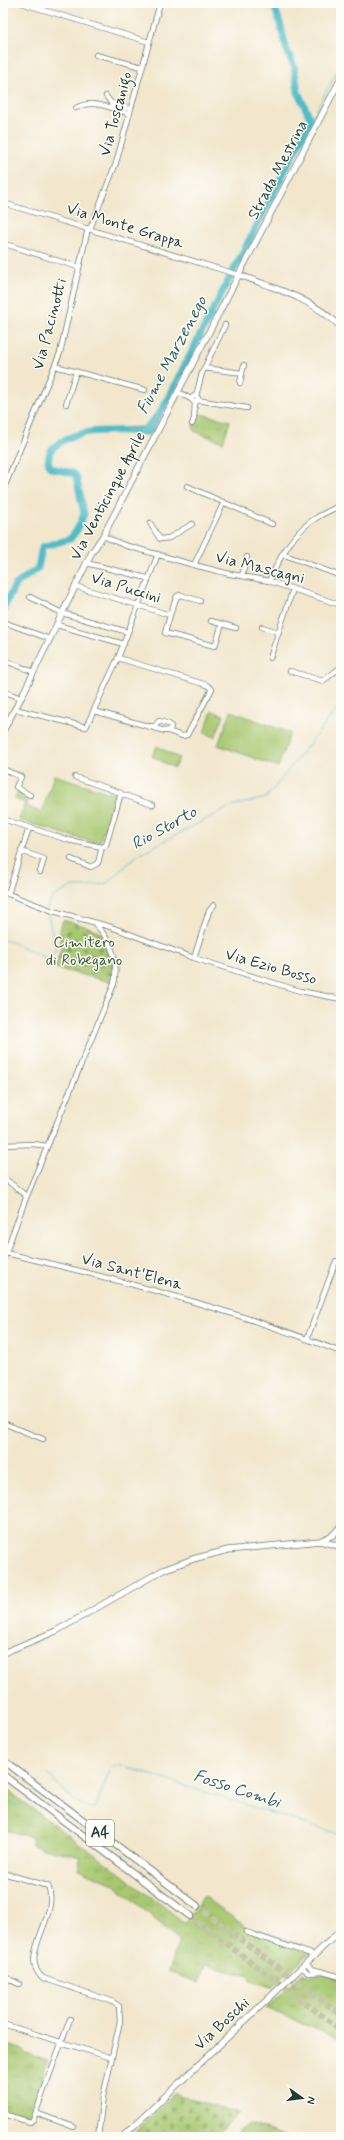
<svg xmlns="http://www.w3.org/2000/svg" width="344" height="2140" font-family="Mynerve,sans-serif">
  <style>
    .grass { fill: url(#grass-tufts); stroke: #638252 }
    .cemetery { fill: url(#cemetery-stones); stroke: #638252 }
    .pitch { fill: #a7c76f; stroke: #638252 }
    .water { fill: #4fbcc8; stroke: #377c7e }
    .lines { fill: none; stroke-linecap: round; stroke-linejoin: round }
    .stream { stroke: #4fbcc8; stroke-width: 1 }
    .river { stroke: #4fbcc8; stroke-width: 7 }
    .highway-tunnel { stroke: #c8c5ae; stroke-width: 6; stroke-dasharray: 6 3; stroke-linecap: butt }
    .minor-casing { stroke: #69786a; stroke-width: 6 }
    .major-casing { stroke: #69786a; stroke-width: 7 }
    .highway-casing { stroke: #69786a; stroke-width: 8 }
    .minor { stroke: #fff; stroke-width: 4.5 }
    .major { stroke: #fff; stroke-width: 5.5 }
    .highway { stroke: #fff; stroke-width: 6 }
    .labels { text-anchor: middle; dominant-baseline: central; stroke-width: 3; stroke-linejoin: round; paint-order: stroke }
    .shield { fill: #fdfcf7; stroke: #62766e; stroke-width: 1 }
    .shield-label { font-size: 15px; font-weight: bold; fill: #1f3d34 }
    .street-label { font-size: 16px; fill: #1f3d34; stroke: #fdfcf7 }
    .park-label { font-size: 16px; fill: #416043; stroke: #fdfcf7 }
    .water-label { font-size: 17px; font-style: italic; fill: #2d6360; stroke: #fdfcf7 }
  </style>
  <defs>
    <pattern id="grass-tufts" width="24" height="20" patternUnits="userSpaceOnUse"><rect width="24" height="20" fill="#a7c76f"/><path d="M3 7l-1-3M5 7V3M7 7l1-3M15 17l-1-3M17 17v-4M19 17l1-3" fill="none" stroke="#87a35c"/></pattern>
    <pattern id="cemetery-stones" width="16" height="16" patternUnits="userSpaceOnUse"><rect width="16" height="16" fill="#a7c76f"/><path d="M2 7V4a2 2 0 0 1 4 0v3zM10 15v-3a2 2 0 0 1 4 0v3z" fill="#87a35c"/></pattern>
  </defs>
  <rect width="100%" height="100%" fill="#fdfcf7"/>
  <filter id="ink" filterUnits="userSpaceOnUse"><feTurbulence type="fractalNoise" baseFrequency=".025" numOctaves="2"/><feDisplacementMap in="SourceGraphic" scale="8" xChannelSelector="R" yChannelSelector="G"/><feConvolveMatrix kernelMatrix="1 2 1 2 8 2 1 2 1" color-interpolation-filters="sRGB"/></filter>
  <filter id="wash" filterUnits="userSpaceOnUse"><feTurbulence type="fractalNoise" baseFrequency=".012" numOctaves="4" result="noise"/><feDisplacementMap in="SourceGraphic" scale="16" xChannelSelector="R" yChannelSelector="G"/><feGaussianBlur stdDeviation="0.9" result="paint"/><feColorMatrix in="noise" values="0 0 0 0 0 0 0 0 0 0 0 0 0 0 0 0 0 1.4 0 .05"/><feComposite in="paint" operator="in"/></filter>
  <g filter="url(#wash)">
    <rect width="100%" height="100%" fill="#f2e7cd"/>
    <path class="grass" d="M197 413 230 421 223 442 194 431 193 424 199 420Z
      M3 1787 124 1876C143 1894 166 1906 185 1924L204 1896 247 1928 314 1949 272 1987 250 1981 249 1976 205 1965 199 1983 169 1972 179 1940 114 1884 78 1869 81 1857 32 1845 33 1838 3 1829Z
      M303 1973 311 1976 323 1974 341 1980V2040L266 2008Z
      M3 2044 24 2050V2053L48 2061 30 2116 19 2113 16 2115 3 2109Z
      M250 2124 287 2137H235L238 2131Z"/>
    <path class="cemetery" d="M63 920C72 923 84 925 93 929 112 936 115 965 111 982L55 968 61 948 60 930Z
      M175 2093 177 2095 239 2113 214 2137H138L134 2132Z"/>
    <path class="pitch" d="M212 711 224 715 215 737 204 733Z
      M231 711 290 733 278 767 218 745Z
      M157 746 179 758 174 768 152 756Z
      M54 775 116 795 100 841 95 843 19 820 25 803 15 799 18 791 30 796 26 806 42 812Z"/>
    <path class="water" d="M162 406 164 408 152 433 148 435 118 433V428L143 427Z"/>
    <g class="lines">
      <path class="stream" d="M311 120 341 64
        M47 908 53 897 72 887H86L107 883 139 854 232 806 266 798 341 704
        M3 941 7 940 44 957 51 956 56 949 47 911
        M126 1767 341 1835
        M44 1774 47 1773C57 1783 80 1812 96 1807L111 1767 114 1765 122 1766
        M3 1801 17 1805 22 1804"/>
      <path class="river" d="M159 415 311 120 298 92 294 66 286 48 280 23 273 3
        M3 610 15 585 38 568 42 547 70 539 77 530 84 514 76 476 72 473 51 468 48 461 50 451C69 430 100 430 126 431"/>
    </g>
  </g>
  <g filter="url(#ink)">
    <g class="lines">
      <path class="highway-tunnel" d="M197 1906 341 2015
        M190 1916 341 2030"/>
      <defs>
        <path id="minor" d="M21 3 149 42
          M96 55 142 67
          M106 96 111 103 131 109
          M76 108C92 98 113 109 130 114
          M3 203 239 275
          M90 229 116 163 160 3
          M8 245 78 267
          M55 366 145 390
          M204 368 242 373 244 365
          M240 383 242 373
          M178 392 191 399
          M192 399a3 3 0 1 1 6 0a3 3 0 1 1-6 0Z
          M196 396 202 373 225 325
          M197 400 247 408
          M66 404 76 372
          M192 424 194 419 195 402
          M187 486 272 524
          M3 490 60 353 88 228
          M150 523 160 539 169 538 192 524
          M103 536 124 545 194 565 230 574 269 581 341 605
          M282 554 341 576
          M86 563 147 578
          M194 565 224 502
          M242 576 247 557
          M269 581C280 557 293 532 316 518 324 513 333 509 341 505
          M75 586 170 615 165 633 215 646 222 624
          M30 597 62 613 128 632
          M170 615 177 596 181 595 200 601
          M211 621 236 628
          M6 623 50 639
          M57 625 124 644
          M262 627 278 632
          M118 658 207 685 212 689 187 735 182 736 168 731
          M270 658 293 589
          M3 660 34 672
          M290 671 323 681 341 667
          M3 691 21 698
          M15 709 86 727 118 658 158 554
          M94 711 165 731 170 730 171 726 169 724 159 721 155 726H151
          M3 769 21 777 16 787 30 795
          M121 794 153 805
          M3 819 68 840 102 847 106 845 121 793 75 777
          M21 851 44 859 40 872
          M71 859 91 867 98 863 102 847
          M3 892 53 911 111 927 194 958 300 991 341 999
          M8 894 29 828
          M194 958 209 911 214 905
          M3 1145 34 1144 47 1146
          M3 1177 26 1196
          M6 1253C120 1280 232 1309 341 1352
          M3 1260 24 1203 114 984C119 960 112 941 95 924
          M307 1339 336 1261
          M3 1423 43 1439
          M3 1873 48 1886C61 1915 16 1957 43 1978L111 2001 119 2006 120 2021 103 2097 98 2137
          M246 1932 311 1954 314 1956
          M306 1964 312 1969 341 1977
          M302 1967 308 1973 322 1972
          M3 1976 19 1984
          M3 2024 112 2058
          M36 2113 74 2127
          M3 2114 30 2122 33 2120 70 2019"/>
        <path id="major" d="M239 275C275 288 313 299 341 327
          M3 731 22 696 92 552 103 536 341 78
          M320 1541 339 1546
          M3 1653 56 1631 163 1570 193 1559 228 1550 320 1541 333 1535 341 1526
          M122 2137 341 1930"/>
        <path id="highway" d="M3 1760 197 1906
          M3 1775 190 1916"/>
      </defs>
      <use href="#minor" class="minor-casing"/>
      <use href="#major" class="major-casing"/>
      <use href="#highway" class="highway-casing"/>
      <use href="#minor" class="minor"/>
      <use href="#major" class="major"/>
      <use href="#highway" class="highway"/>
    </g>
  </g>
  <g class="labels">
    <rect class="shield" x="86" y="1820" width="28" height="26" rx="3"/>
    <g class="shield-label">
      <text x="100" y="1833">A4</text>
    </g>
    <g class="street-label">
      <text transform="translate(116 114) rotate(-75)">Via Toscanigo</text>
      <text transform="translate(278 170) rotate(-62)">Strada Mestrina</text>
      <text transform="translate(125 226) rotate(17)">Via Monte Grappa</text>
      <text transform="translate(50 324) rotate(-75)">Via Pacinotti</text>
      <text transform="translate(108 496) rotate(-62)">Via Venticinque Aprile</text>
      <text transform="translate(260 568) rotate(14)">Via Mascagni</text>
      <text transform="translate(126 588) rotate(17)">Via Puccini</text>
      <text transform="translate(271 967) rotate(16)">Via Ezio Bosso</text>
      <text transform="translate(132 1272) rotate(15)">Via Sant'Elena</text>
      <text transform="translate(222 2024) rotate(-43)">Via Boschi</text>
    </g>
    <g class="park-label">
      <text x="84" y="942">Cimitero<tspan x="84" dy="18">di Robegano</tspan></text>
    </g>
    <g class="water-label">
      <text transform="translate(172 355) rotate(-62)">Fiume Marzenego</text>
      <text transform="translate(164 828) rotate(-29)">Rio Storto</text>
      <text transform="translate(237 1789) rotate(18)">Fosso Combi</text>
    </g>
  </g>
  <rect width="344" height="2140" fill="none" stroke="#fdfcf7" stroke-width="16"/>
  <g transform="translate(302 2098) rotate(104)" stroke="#fdfcf7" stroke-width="3" paint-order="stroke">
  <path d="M0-3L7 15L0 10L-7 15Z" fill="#1f3d34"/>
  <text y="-6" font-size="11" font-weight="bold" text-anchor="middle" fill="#1f3d34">N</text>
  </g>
</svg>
